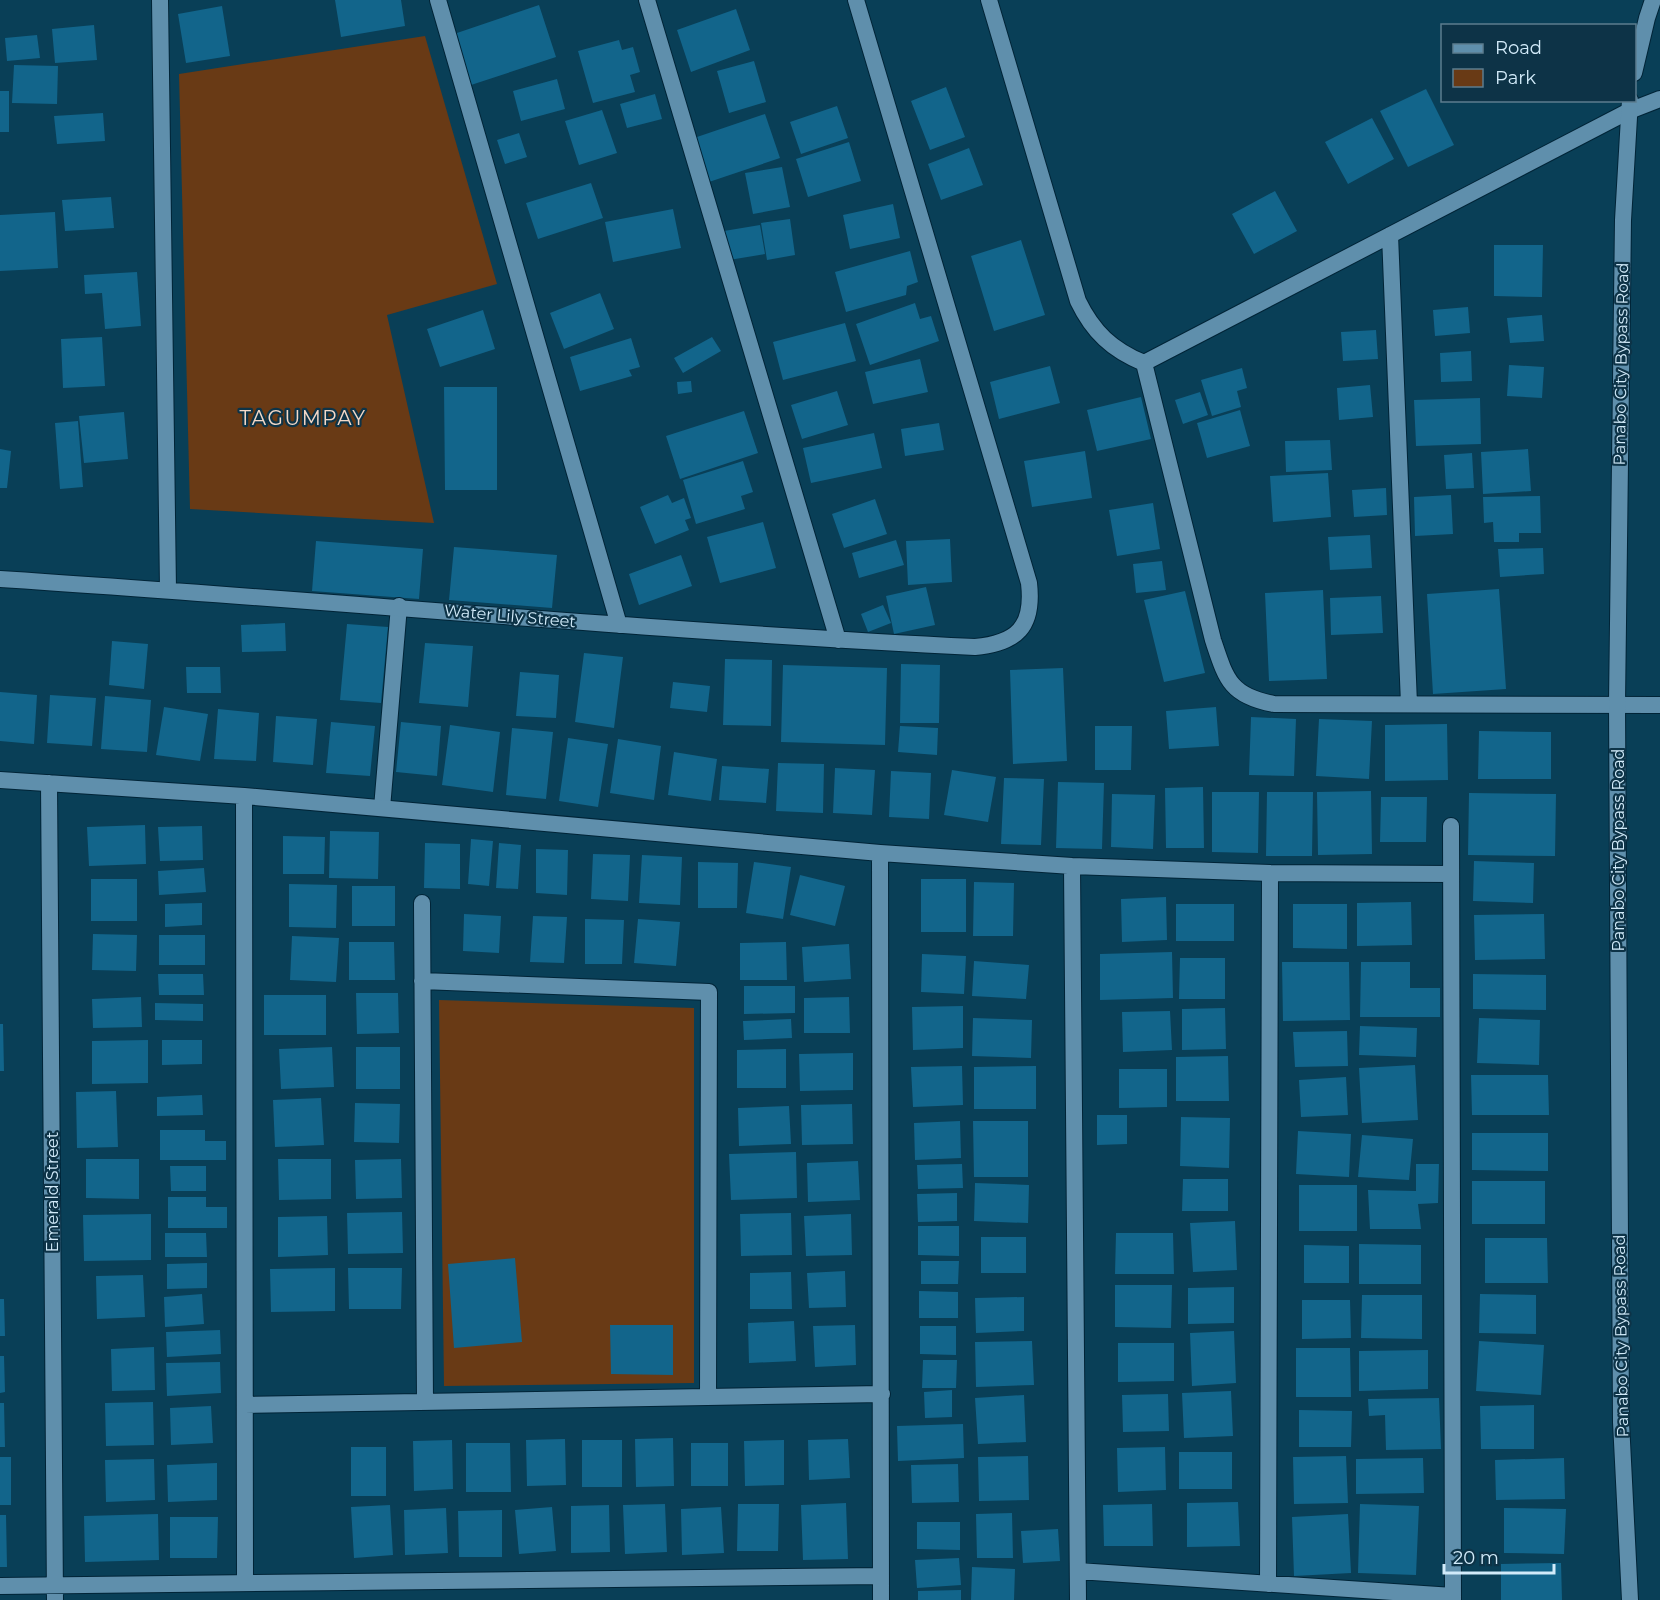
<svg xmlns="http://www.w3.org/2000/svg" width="1660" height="1600" font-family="Montserrat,sans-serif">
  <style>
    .green { fill: #693a15 }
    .building { fill: #12658b }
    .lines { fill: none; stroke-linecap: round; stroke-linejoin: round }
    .service-casing { stroke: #002437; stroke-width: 18 }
    .minor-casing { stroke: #002437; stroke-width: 18 }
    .secondary-casing { stroke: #002437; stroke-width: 18 }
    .service { stroke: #5f8fac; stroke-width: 16 }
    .minor { stroke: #5f8fac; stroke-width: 16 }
    .secondary { stroke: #5f8fac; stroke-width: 16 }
    .labels { text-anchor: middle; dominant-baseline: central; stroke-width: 4.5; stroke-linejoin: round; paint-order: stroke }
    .street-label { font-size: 16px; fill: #d2ebfa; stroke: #0d3347 }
    .quarter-label { font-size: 20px; letter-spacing: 1.5px; fill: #f5d9c7; stroke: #0d3347 }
  </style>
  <rect width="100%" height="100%" fill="#093f57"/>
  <path class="green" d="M425 36 497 284 387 315 434 523 190 509 179 74Z
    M439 1000 694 1008V1383L444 1386Z"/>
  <path class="building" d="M335 0H401L405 26 341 37Z
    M539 5 556 57 471 85 454 34Z
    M222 6 230 56 186 63 178 14Z
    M736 9 750 50 691 72 677 30Z
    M94 25 97 60 55 63 52 29Z
    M37 35 40 58 7 61 5 38Z
    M619 40 622 50 633 47 640 72 630 75 635 92 593 103 578 51Z
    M754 61 766 102 729 113 717 71Z
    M14 65 58 66 57 104 12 103Z
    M557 79 565 109 521 121 513 91Z
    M946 87 965 137 930 150 911 101Z
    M1426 89 1454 145 1408 167 1380 111Z
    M0 91H9V132H0Z
    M655 94 662 119 627 128 620 104Z
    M837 106 848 138 801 154 790 122Z
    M602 110 617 153 579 165 565 121Z
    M103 113 105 141 57 144 54 116Z
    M765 114 780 158 709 182 694 138Z
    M1372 118 1394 159 1348 184 1325 142Z
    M519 133 527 157 505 164 497 140Z
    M849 142 861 181 808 197 796 159Z
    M969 148 983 185 941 200 928 164Z
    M782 167 790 207 753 214 745 173Z
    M591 183 603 218 538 239 526 203Z
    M1275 191 1297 231 1254 254 1232 214Z
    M111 197 114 228 65 231 62 200Z
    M893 204 900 238 850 249 843 215Z
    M673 209 681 248 613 262 605 222Z
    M55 212 58 268 0 271V215Z
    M790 219 795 255 767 260 761 223Z
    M760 225 765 254 729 260 724 231Z
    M1021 240 1045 315 994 331 971 256Z
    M1494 245H1543L1542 297 1494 296Z
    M910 251 918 282 907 286 906 295 846 312 835 272Z
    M137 272 141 326 105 329 102 293 85 294 84 275Z
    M600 293 614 329 564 349 550 313Z
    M915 303 920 319 931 316 939 341 870 365 856 324Z
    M1468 307 1470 333 1435 336 1433 310Z
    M483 310 495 349 440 367 427 329Z
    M1542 315 1544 341 1510 343 1507 318Z
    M845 323 856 361 783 380 773 342Z
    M1376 330 1378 359 1343 361 1341 332Z
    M102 337 105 386 63 388 61 339Z
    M712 337 721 351 683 373 674 358Z
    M631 338 640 367 629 370 632 376 580 391 570 357Z
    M1471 351 1472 381 1441 382 1440 353Z
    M920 359 928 392 873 404 865 372Z
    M1509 365 1544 367 1542 398 1507 396Z
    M1050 366 1060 403 999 419 990 382Z
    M1242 368 1247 388 1237 391 1241 407 1212 416 1201 380Z
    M691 381 692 392 678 394 677 382Z
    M1370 385 1373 417 1339 420 1337 388Z
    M444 387H497V490H445Z
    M837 391 848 425 802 439 791 405Z
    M1200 392 1208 415 1183 424 1175 400Z
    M1141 397 1151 439 1097 451 1087 410Z
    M1480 398 1481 444 1416 446 1414 400Z
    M1240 410 1250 446 1207 458 1197 423Z
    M744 411 758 453 680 479 666 436Z
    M124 412 128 459 84 463 79 416Z
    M78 421 83 487 60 489 55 423Z
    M939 423 944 450 905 456 901 429Z
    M874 433 882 468 811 483 803 448Z
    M1330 440 1332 470 1286 472 1285 441Z
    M0 449 11 451 7 488H0Z
    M1528 449 1531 491 1483 494 1481 452Z
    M1085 451 1092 498 1032 507 1024 461Z
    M1472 453 1474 488 1446 489 1444 455Z
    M743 461 753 492 741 496 745 509 696 524 683 480Z
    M1328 473 1331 517 1273 522 1270 476Z
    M1386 488 1387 515 1354 517 1352 490Z
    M668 495 672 503 684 498 691 518 685 520 689 530 655 544 640 507Z
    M1451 495 1453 534 1415 536 1414 497Z
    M1540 496 1541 533H1519V542H1494L1493 522 1484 523 1483 497Z
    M875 499 887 534 844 548 832 514Z
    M1153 503 1160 549 1117 556 1109 510Z
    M763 522 776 568 720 583 707 537Z
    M1370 535 1372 568 1330 570 1328 537Z
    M950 539 952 582 908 585 906 541Z
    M896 540 904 565 859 578 852 553Z
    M316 541 423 549 419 599 312 591Z
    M454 547 557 555 552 608 449 600Z
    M1543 548 1544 574 1500 577 1498 549Z
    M681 555 692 586 639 605 629 574Z
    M1162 561 1166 590 1136 593 1133 564Z
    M926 587 935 625 894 634 886 596Z
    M1499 589 1506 689 1433 694 1427 594Z
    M1323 590 1327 679 1269 681 1265 593Z
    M1185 591 1205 673 1164 682 1144 600Z
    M1381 596 1383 633 1331 635 1330 598Z
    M883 605 891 623 868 632 861 614Z
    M285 623 286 651 242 652 241 625Z
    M347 624 388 627 381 703 340 700Z
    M112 641 148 644 144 689 109 685Z
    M425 643 473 646 468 707 419 703Z
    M584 653 623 657 614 728 575 722Z
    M725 659 772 660 771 726 723 725Z
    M901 664 940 665 939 723H900Z
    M783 665 887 668 885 745 781 742Z
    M186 667H220L221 693H187Z
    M1063 668 1067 761 1013 764 1010 670Z
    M520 672 559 675 556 718 516 716Z
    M673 682 710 686 707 712 670 708Z
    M0 692 37 695 34 744 0 741Z
    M50 695 96 698 92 746 47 743Z
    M105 696 151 700 147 752 101 749Z
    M164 707 208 714 200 761 156 755Z
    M1216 707 1219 746 1169 749 1166 711Z
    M218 709 259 713 256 761 214 759Z
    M276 716 317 719 313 765 273 762Z
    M1251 717 1296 719 1294 776 1249 775Z
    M1319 719 1372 721 1369 779 1316 776Z
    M331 722 375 726 370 776 326 773Z
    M401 722 441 726 437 776 396 772Z
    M1447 724 1448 780 1385 781V725Z
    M450 725 500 732 493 792 442 785Z
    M900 726 938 728 937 755 898 752Z
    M1095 726H1132L1131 770H1095Z
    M512 728 553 732 546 799 506 795Z
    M1479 731 1551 732V779H1478Z
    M568 738 608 744 598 807 559 801Z
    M618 739 661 746 654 800 610 793Z
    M674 752 717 759 711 801 668 795Z
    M778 763 824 764 823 813 776 811Z
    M722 766 769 769 766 803 719 800Z
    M835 768 875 770 872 815 833 813Z
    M952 770 996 777 988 822 944 815Z
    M891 771 931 773 929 819 889 817Z
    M1004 778 1044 779 1041 845 1001 844Z
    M1058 782 1104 783 1102 849 1056 848Z
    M1203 787 1204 848H1166L1165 788Z
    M1371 791 1372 854 1318 855 1317 792Z
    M1212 792H1259L1258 853 1212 852Z
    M1267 792H1313L1312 856H1266Z
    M1469 793 1556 794 1555 856 1468 855Z
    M1112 794 1155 795 1153 849 1111 847Z
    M1381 797H1427L1426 842H1380Z
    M145 825 146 864 89 866 87 827Z
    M202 826 203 860 160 861 158 827Z
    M330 831 379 832 378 879 329 878Z
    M283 836 325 837 324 874H283Z
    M471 839 493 841 489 886 468 884Z
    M425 843 460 844V889L424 888Z
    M499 843 521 845 518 889 496 888Z
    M536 849 568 850 567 895 536 893Z
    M593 854 630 855 628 901 591 899Z
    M642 855 682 857 680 905 639 903Z
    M1474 861 1534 863 1533 903 1473 901Z
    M698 862 738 863 737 908H698Z
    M754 862 791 867 783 919 746 913Z
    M204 868 206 892 159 895 158 871Z
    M800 875 845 886 835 926 790 915Z
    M91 879H137V921H91Z
    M921 879H966V932H921Z
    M974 882 1014 883 1013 936H973Z
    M289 884 337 885 336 928 289 927Z
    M352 886H395V926H352Z
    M1166 897 1167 940 1122 942 1121 899Z
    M1411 902 1412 945 1357 946V903Z
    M202 903V925L165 927V904Z
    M1176 904H1234V941H1176Z
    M1293 904H1347V949L1293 948Z
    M464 914 501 916 499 953 463 951Z
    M1544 914 1545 959 1475 960 1474 915Z
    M533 916 567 917 564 963 530 962Z
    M585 919 624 920 622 964H585Z
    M638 919 680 922 676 966 634 963Z
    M93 934 137 935 136 971 92 970Z
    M159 935H205V965H159Z
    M292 936 339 938 336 982 290 980Z
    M349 942H394L395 980H349Z
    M786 942 787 980H740V943Z
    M849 944 851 979 804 982 802 947Z
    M1172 952 1173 998 1100 1000V954Z
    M922 954 966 956 964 994 921 992Z
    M1180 958H1225V999H1179Z
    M974 961 1029 965 1026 999 972 996Z
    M1282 962H1349L1350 1020 1283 1021Z
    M1361 962H1410V988H1440V1017H1360Z
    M158 974H203L204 995H159Z
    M1473 974 1546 975V1010L1473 1009Z
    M744 986H795V1013L744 1014Z
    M356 993H398L399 1033 357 1034Z
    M264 995H326V1035H264Z
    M141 997 142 1027 93 1028 92 999Z
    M849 997 850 1033H804V998Z
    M155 1003 203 1004V1021L155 1020Z
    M963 1006V1048L913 1050 912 1007Z
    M1225 1008 1226 1049 1182 1050V1009Z
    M1170 1011 1172 1050 1123 1052 1122 1012Z
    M973 1018 1032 1020 1031 1058 972 1056Z
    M1479 1018 1540 1020 1539 1065 1477 1063Z
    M791 1019 792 1038 744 1040 743 1021Z
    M0 1024H3L4 1071H0Z
    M1360 1026 1417 1028 1416 1057 1359 1055Z
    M1347 1031 1348 1066 1295 1067 1293 1032Z
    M148 1040V1083L92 1084V1041Z
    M162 1040H202V1064L162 1065Z
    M332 1047 334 1087 281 1089 279 1049Z
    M356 1047H400V1089H356Z
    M786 1049V1088H737V1050Z
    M853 1053V1090L800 1091 799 1054Z
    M1228 1056 1229 1101H1176V1057Z
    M1415 1065 1418 1120 1362 1123 1359 1068Z
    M962 1066 963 1105 913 1107 911 1067Z
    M1036 1066V1109H974V1067Z
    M1119 1069H1167V1107L1119 1108Z
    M1471 1075H1548L1549 1115H1472Z
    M1346 1077 1348 1115 1301 1117 1299 1080Z
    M116 1091 118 1147 77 1148 76 1092Z
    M202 1095 203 1115 157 1116V1097Z
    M321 1098 324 1145 275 1147 273 1100Z
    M355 1103 400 1104 399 1143 354 1142Z
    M852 1104 853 1144 802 1145 801 1105Z
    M789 1106 791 1144 739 1146 738 1108Z
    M1097 1115H1127V1144L1097 1145Z
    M1181 1117 1230 1118 1229 1168 1180 1166Z
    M960 1121 961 1158 915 1160 914 1123Z
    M973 1121H1028V1177H974Z
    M160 1130H205V1141H226V1160H160Z
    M1298 1131 1351 1134 1349 1177 1296 1174Z
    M1472 1133H1548V1171L1472 1170Z
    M1362 1135 1413 1139 1409 1180 1358 1177Z
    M796 1152 797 1198 731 1200 729 1154Z
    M86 1159H139V1199L86 1198Z
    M278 1159H331V1199L279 1200Z
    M401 1159 402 1198 356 1199 355 1160Z
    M858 1161 860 1200 808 1202 807 1163Z
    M962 1164 963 1188 918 1189 917 1165Z
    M1416 1164H1439L1438 1203 1418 1204 1421 1229H1370L1368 1190 1416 1191Z
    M170 1166H206V1191H171Z
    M1183 1179H1228V1211H1182Z
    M1472 1181H1545V1224H1472Z
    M975 1183 1029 1185 1028 1223 974 1221Z
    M1299 1185H1357V1231H1299Z
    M957 1193V1221L918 1222 917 1194Z
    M168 1197H206V1207H227V1228H168Z
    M402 1212 403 1253 348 1254 347 1213Z
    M791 1213 792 1255 741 1256 740 1214Z
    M151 1214V1260L84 1261 83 1215Z
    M851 1214 852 1255 806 1256 804 1216Z
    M327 1216 328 1255 278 1257V1217Z
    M1235 1221 1237 1270 1193 1272 1190 1223Z
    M918 1226H959V1256L918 1255Z
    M165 1233H206L207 1257H165Z
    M1116 1233H1173L1174 1274H1115Z
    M981 1237H1026V1273H981Z
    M1485 1238H1547L1548 1283H1485Z
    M1359 1244 1421 1245V1284H1359Z
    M1304 1245 1349 1246V1283H1304Z
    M515 1258 522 1342 454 1348 448 1264Z
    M921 1261H959L958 1284H921Z
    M207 1263V1288L167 1289V1264Z
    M335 1268V1311L271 1312 270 1269Z
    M348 1268H402L401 1309H349Z
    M845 1271 846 1307 809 1308 807 1273Z
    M791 1272 792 1309H750V1273Z
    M143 1275 145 1317 97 1319 96 1276Z
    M1115 1285H1172L1171 1328 1115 1327Z
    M1234 1287V1323L1188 1324V1288Z
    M919 1291 958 1292V1318H919Z
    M202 1294 204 1324 165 1327 164 1297Z
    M1480 1294 1536 1295V1334L1479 1333Z
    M1362 1295H1422V1339L1361 1338Z
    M1024 1297V1331L976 1333 975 1298Z
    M0 1299H4L5 1336H0Z
    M1302 1300H1350L1351 1338 1302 1339Z
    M794 1321 796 1361 749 1363 748 1323Z
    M610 1325H673V1375L611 1374Z
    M855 1325 856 1365 815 1367 813 1326Z
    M920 1326H956V1355L920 1354Z
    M220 1330 221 1354 167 1357 166 1332Z
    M1234 1331 1236 1383 1192 1386 1190 1333Z
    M1032 1341 1034 1385 976 1387 975 1342Z
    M1479 1341 1544 1345 1541 1395 1476 1391Z
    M1118 1343H1174V1381L1118 1382Z
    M154 1347 155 1390 112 1391 111 1349Z
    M1296 1348H1350L1351 1397H1296Z
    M1428 1350V1389L1359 1391V1351Z
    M0 1356H4L5 1392 0 1393Z
    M923 1360H957L956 1388H922Z
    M220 1362 221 1393 167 1396 166 1363Z
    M952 1390V1417L925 1418 924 1392Z
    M1231 1391 1233 1436 1184 1438 1182 1393Z
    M1168 1394 1169 1431 1123 1432 1122 1395Z
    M1024 1395 1026 1442 978 1444 975 1398Z
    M1439 1398 1441 1449 1386 1450 1385 1415 1369 1416 1368 1399Z
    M153 1402 154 1445 106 1446 105 1403Z
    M0 1403H4L5 1447H0Z
    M1534 1405V1449H1481L1480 1406Z
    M211 1406 213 1443 171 1445 170 1408Z
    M1299 1410 1352 1411 1351 1447H1299Z
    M963 1424 964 1458 898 1461 897 1426Z
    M673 1438 674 1486 636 1487 635 1439Z
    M565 1439 566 1485 527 1486 526 1440Z
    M848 1439 850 1478 809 1480 808 1440Z
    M452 1440 453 1489 414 1491 413 1441Z
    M582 1440H622V1487H582Z
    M784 1440V1485L745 1486 744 1441Z
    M466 1443H510L511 1492H466Z
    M691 1443H728V1486H691Z
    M351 1447H386V1496H351Z
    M1165 1447 1166 1490 1118 1492 1117 1448Z
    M1179 1452H1232V1489H1179Z
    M1028 1456 1029 1500 979 1501 978 1457Z
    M1346 1456 1348 1503 1294 1504 1293 1457Z
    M0 1457H11V1505H0Z
    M1423 1458 1424 1493 1356 1494V1459Z
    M1564 1458 1565 1499 1496 1500 1495 1460Z
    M154 1459 155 1500 106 1502 105 1460Z
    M217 1463V1500L168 1502 167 1465Z
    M958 1464 959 1502 912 1503 911 1465Z
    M1238 1502 1240 1546 1187 1547V1503Z
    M846 1503 848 1559 803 1560 801 1505Z
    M665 1504 667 1552 625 1554 623 1505Z
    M738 1504H779L778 1551H737Z
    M1152 1504 1153 1546H1104L1103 1505Z
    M1360 1504 1419 1506 1416 1575 1358 1573Z
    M390 1505 393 1555 354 1558 351 1507Z
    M609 1505 610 1552 571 1553V1506Z
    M552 1507 556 1551 519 1554 515 1510Z
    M721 1507 724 1553 682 1555 681 1509Z
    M446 1508 448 1553 405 1555 404 1510Z
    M1504 1508 1566 1509 1564 1554 1504 1553Z
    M502 1510V1557H459L458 1511Z
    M1012 1513 1013 1558H977L976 1514Z
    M158 1514 159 1560 85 1562 84 1516Z
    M1348 1514 1351 1573 1294 1576 1292 1517Z
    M0 1515H6L7 1567H0Z
    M170 1517H218L217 1558H170Z
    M917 1522H960V1550L917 1549Z
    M1058 1529 1060 1561 1023 1563 1021 1531Z
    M959 1558 961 1585 917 1588 915 1560Z
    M1561 1563 1562 1600H1501V1564Z
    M972 1567 1015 1569 1014 1600H971Z
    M961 1590V1600H918V1591Z"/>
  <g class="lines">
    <defs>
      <path id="service" d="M382 808 399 606"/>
      <path id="minor" d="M160 0 168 590
        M438 0 619 625
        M647 0 838 640
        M989 0 1078 301C1093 332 1112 350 1144 363L1629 111 1660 99
        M1390 235 1409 704
        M1144 363 1213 640C1226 679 1230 696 1274 704L1660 705
        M0 579C325 600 649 631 975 647 1017 643 1034 627 1029 583L856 0
        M0 780 244 796 880 853 1072 866 1270 873 1451 874
        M49 783 55 1600
        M244 796 245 1583
        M1451 826 1453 1600
        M880 853 881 1600
        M1072 866 1078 1600
        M422 903 425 1402
        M422 981 709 992 708 1397
        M245 1405 882 1394
        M1078 1571 1453 1596
        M1268 1584 1270 873
        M0 1586 881 1576"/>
      <path id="secondary" d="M1634 73 1647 18 1653 0
        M1630 1600 1621 1422 1617 704 1623 220 1630 100"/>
    </defs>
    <use href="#service" class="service-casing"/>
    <use href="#minor" class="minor-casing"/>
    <use href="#secondary" class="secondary-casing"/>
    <use href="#service" class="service"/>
    <use href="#minor" class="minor"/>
    <use href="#secondary" class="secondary"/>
  </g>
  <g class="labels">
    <g class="street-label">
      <text transform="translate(1621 364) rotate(-89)">Panabo City Bypass Road</text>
      <text transform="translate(510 616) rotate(5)">Water Lily Street</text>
      <text transform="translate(1618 850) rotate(-90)">Panabo City Bypass Road</text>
      <text transform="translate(52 1192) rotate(-90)">Emerald Street</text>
      <text transform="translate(1621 1336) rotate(-91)">Panabo City Bypass Road</text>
    </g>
    <g class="quarter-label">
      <text x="303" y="418">TAGUMPAY</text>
    </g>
  </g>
  <rect x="1441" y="24" width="195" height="78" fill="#0d3347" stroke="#5c7d8f" stroke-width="1.5"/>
  <rect x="1453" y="44" width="30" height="9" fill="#5f8fac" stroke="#5c7d8f" stroke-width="1.5"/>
  <text x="1495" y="54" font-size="18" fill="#d2ebfa">Road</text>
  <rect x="1453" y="69" width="30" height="18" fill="#693a15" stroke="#5c7d8f" stroke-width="1.5"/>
  <text x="1495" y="84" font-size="18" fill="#d2ebfa">Park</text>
  <path d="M1444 1564v9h110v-9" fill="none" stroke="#d2ebfa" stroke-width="3"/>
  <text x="1453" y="1564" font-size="18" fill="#d2ebfa" stroke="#0d3347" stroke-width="4.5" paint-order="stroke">20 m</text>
</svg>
